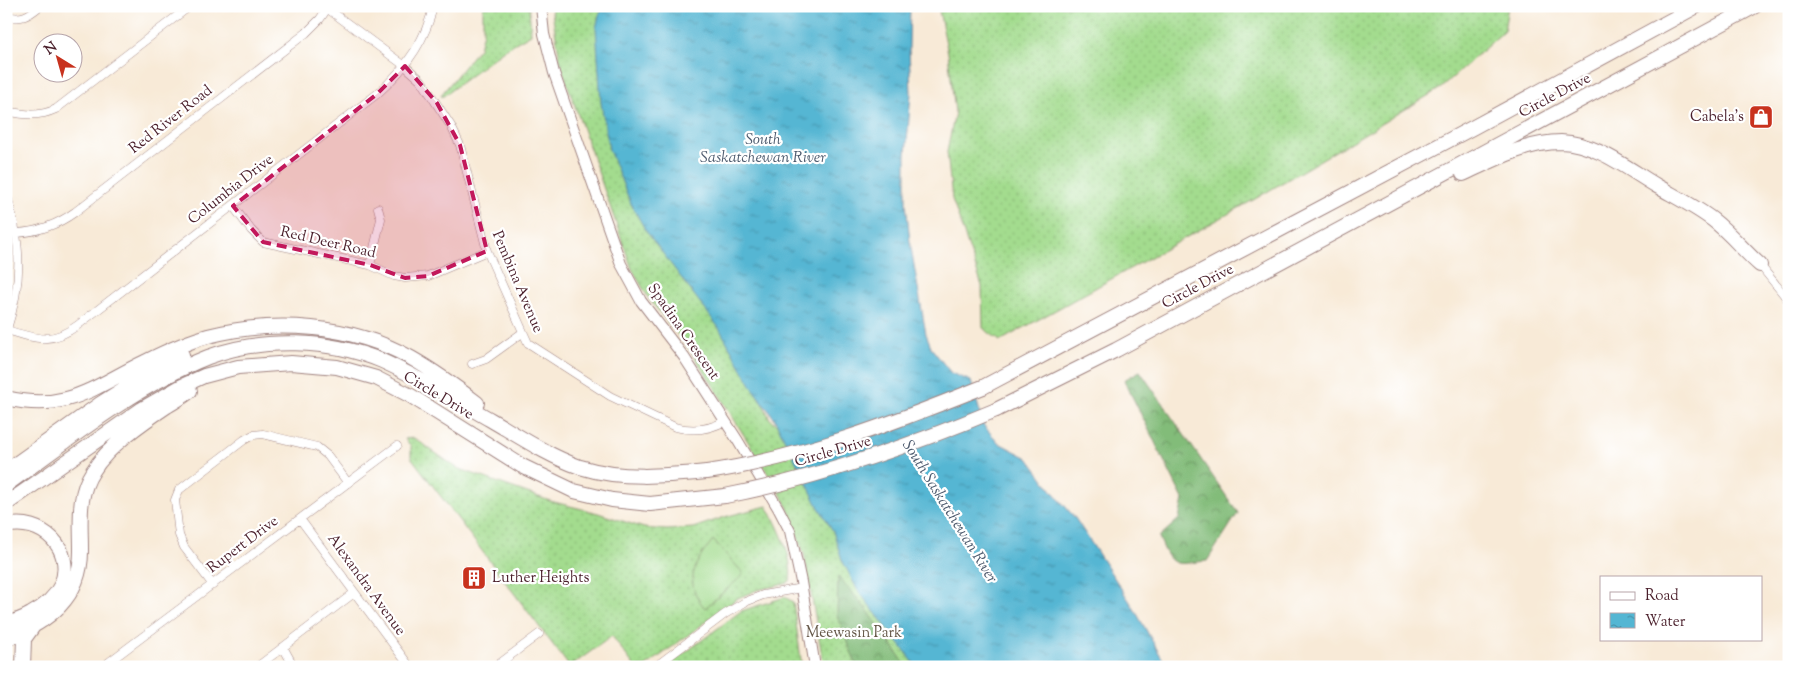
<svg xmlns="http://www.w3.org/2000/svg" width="1795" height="673" font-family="'Sorts Mill Goudy',serif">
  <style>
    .grass { fill: url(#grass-dots); stroke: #767e5c }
    .forest { fill: url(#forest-crowns); stroke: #666e52 }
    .garden { fill: #a3dc8e; stroke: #767e5c }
    .water { fill: url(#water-ripples); stroke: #4f6a7f }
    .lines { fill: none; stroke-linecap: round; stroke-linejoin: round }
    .minor-casing { stroke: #a18481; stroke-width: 9 }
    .tertiary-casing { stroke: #a18481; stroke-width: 12 }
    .secondary-casing { stroke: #a18481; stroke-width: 13 }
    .motorway-casing { stroke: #a18481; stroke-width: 16 }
    .minor { stroke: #fff; stroke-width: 8 }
    .tertiary { stroke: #fff; stroke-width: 10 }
    .secondary { stroke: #fff; stroke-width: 11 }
    .motorway { stroke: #fff; stroke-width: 14 }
    .motorway-bridge-casing { stroke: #a18481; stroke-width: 16; stroke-linecap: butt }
    .motorway-bridge { stroke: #fff; stroke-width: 14 }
    .marked { fill: #c2185b; fill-opacity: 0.2; stroke: #c2185b; stroke-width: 4; stroke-dasharray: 10 6; stroke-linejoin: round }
    .labels { text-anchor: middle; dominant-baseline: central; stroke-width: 4.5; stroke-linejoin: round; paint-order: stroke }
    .street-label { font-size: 15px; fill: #4a1f2b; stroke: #fff }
    .poi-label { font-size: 15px; fill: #4a1f2b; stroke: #fff; text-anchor: end }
    .park-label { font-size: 15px; fill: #655849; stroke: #fff }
    .water-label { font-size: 16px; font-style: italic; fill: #4e5b6e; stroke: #fff }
  </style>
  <defs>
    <pattern id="grass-dots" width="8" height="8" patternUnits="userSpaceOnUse" patternTransform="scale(1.25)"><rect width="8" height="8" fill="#a3dc8e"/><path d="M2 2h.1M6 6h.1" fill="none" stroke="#8ebc7b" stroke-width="1.8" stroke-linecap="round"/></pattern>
    <pattern id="forest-crowns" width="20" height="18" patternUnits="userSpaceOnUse" patternTransform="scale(1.25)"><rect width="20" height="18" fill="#82bc79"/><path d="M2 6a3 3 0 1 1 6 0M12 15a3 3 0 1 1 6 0" fill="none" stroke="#6c9863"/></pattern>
    <pattern id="water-ripples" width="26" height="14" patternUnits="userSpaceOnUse" patternTransform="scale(1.25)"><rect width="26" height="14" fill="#54b6d3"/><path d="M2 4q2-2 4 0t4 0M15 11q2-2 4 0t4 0" fill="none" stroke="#4893ab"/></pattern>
  </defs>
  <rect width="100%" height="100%" fill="#fff"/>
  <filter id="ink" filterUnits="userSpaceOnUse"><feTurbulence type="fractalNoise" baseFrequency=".02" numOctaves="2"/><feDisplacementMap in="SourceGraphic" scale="10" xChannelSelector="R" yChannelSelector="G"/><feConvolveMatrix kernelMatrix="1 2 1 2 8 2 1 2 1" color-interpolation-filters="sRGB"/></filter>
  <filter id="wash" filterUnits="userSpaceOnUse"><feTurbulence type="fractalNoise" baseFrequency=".0096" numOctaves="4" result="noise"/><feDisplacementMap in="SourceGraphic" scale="20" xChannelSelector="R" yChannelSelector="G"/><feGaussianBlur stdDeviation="1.12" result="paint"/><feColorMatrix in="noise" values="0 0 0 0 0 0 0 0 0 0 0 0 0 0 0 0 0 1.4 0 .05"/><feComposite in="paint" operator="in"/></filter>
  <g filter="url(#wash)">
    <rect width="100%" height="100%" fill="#f8ead7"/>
    <path class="grass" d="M483 6H529L531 34 505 49 442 97 441 95 479 48 483 32Z
      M551 6H619L713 315 756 389 770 419 781 428 923 667H824L804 554 786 503 706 374 690 350 649 299 632 269 561 66Z
      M938 6H1508L1504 31 1441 88 1255 199 1000 341 983 328 982 286 952 199 947 152 955 112 948 53Z
      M414 438 457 468 550 501 598 513 644 528 667 530 693 528 728 516 767 506C778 525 794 558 790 581L785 584 757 590 738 598 645 667H635L612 636 575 663 569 666 411 457V446L405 439Z
      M785 597 793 602 802 667H666L741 611Z"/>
    <path class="forest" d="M1140 371 1238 513 1207 561C1174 564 1172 570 1159 537L1179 519 1183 499 1124 380Z
      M838 576 868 611 907 667H857L837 615Z"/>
    <path class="garden" d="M713 540 742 572V576L705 608C682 583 695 562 713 540Z"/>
    <path class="water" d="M605 6H910L909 48 911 93 906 155V203L910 242 926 334 932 349 951 373 971 381 984 426 999 443 1028 458 1053 492 1075 518 1132 605 1167 667H917L857 589 842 560 833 531 818 506 774 418 755 392 719 328 646 231 631 204 609 150 601 103 596 28 599 15Z"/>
  </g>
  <g filter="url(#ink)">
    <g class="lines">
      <defs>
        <path id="minor" d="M328 9 405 66 421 80 451 126 460 145 487 251 528 343 610 396 675 427C693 432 709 430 725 421
          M6 16C22 20 28 16 40 6
          M6 111C25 115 39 117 56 109L190 6
          M6 193C22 244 23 281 6 332
          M233 206 251 230 263 242 370 265 394 276 405 278 428 276 487 251
          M16 233C39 232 57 225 75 212L306 33 320 19 329 6
          M370 265 381 219 378 208
          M1760 265 1789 301
          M7 330C36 339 51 345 78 325L377 94C403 71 426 42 433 6
          M472 364 486 359 522 333
          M300 519 410 667
          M213 585 184 547 179 535 175 500 179 490 244 440 253 435 263 434 317 447 328 456 348 483
          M283 647 294 667
          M106 667 109 662 397 446
          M257 667 354 593
          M495 667 539 634
          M655 667 725 614 745 602 763 595 802 588"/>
        <path id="tertiary" d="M541 6 544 34 554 73 621 264 641 301 684 357 738 441 778 508 790 531 801 582 815 667"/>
        <path id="secondary" d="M6 660 10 667"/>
        <path id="motorway" d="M1463 174C1493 160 1527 142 1561 142 1596 143 1628 169 1657 186 1676 197 1696 207 1713 220 1730 233 1744 251 1760 265
          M983 387 1472 128 1697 6
          M6 398C67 413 93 387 145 362 165 352 186 342 208 336 274 319 351 324 411 358 434 371 456 387 477 403
          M996 410 1116 350 1755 6
          M6 471 100 404 160 366 182 355
          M6 485C68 440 137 385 208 357 262 337 330 339 382 361 420 378 456 400 491 420 520 437 549 456 580 467 622 480 664 476 707 472
          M6 504 142 409 182 386 204 376 238 367 291 363 337 367 376 378 411 396 522 466 574 491 612 500 650 504 725 496
          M6 526C41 517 76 549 61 585 55 598 44 607 31 614 24 618 15 622 6 623
          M6 639C48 622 82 598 81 549 81 521 77 495 93 471 108 446 143 422 167 406 175 401 183 397 190 391
          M23 667 24 639 32 628"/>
      </defs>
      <use href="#minor" class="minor-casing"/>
      <use href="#tertiary" class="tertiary-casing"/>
      <use href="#secondary" class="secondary-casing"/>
      <use href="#motorway" class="motorway-casing"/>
      <use href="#minor" class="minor"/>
      <use href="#tertiary" class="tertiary"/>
      <use href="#secondary" class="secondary"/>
      <use href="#motorway" class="motorway"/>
      <defs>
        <path id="motorway-bridge" d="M707 472C803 458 893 423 983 387
          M725 496C819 478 908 447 996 410"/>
      </defs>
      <use href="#motorway-bridge" class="motorway-bridge-casing"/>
      <use href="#motorway-bridge" class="motorway-bridge"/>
    </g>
  </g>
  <path class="marked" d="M405 66 437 103 460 145 487 251 428 276 405 278 370 265 263 242 233 206 377 94Z"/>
  <defs>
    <symbol id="shop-square" viewBox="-11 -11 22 22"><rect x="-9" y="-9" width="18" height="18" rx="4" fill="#c8321e" stroke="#fff"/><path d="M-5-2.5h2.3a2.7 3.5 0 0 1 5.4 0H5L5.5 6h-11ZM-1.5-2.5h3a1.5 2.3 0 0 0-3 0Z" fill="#fff"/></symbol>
    <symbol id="building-square" viewBox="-11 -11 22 22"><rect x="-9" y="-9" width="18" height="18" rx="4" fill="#c8321e" stroke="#fff"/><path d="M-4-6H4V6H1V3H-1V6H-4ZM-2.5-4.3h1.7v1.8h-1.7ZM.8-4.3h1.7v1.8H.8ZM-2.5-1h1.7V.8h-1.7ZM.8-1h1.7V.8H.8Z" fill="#fff"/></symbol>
  </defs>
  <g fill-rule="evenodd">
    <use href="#shop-square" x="1747" y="103" width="28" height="28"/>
    <use href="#building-square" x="460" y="564" width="28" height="28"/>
  </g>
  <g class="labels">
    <g class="street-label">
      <text transform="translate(1555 96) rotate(-28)">Circle Drive</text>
      <text transform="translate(171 120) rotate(-38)">Red River Road</text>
      <text transform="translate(231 190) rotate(-38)">Columbia Drive</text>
      <text transform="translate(328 243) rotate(13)">Red Deer Road</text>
      <text transform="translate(517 282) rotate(67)">Pembina Avenue</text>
      <text transform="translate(1198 287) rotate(-28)">Circle Drive</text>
      <text transform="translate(683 332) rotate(55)">Spadina Crescent</text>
      <text transform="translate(438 396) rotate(31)">Circle Drive</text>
      <text transform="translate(833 452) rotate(-16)">Circle Drive</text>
      <text transform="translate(243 545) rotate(-37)">Rupert Drive</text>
      <text transform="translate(366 585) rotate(54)">Alexandra Avenue</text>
    </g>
    <g class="poi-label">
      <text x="1744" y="117">Cabela's</text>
      <text x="492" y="578" text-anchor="start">Luther Heights</text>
    </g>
    <g class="park-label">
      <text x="854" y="633">Meewasin Park</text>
    </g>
    <g class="water-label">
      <text x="763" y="140">South<tspan x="763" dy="18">Saskatchewan River</tspan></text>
      <text transform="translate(949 512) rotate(58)">South Saskatchewan River</text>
    </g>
  </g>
  <rect width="1795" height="673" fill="none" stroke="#fff" stroke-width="25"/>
  <rect x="1600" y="576" width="162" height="65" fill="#ffffff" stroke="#b7a5aa"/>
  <rect x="1610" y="592" width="25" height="8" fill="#ffffff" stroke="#b7a5aa"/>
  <text x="1645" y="600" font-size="15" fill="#4a1f2b">Road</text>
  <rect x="1610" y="613" width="25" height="15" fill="url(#water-ripples)" stroke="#b7a5aa"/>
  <text x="1645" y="626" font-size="15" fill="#4a1f2b">Water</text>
  <g transform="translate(58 58) rotate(323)"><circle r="24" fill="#ffffff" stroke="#b7a5aa"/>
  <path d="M0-4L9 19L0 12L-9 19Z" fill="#c8321e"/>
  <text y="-8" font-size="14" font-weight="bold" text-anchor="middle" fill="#4a1f2b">N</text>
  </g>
</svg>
